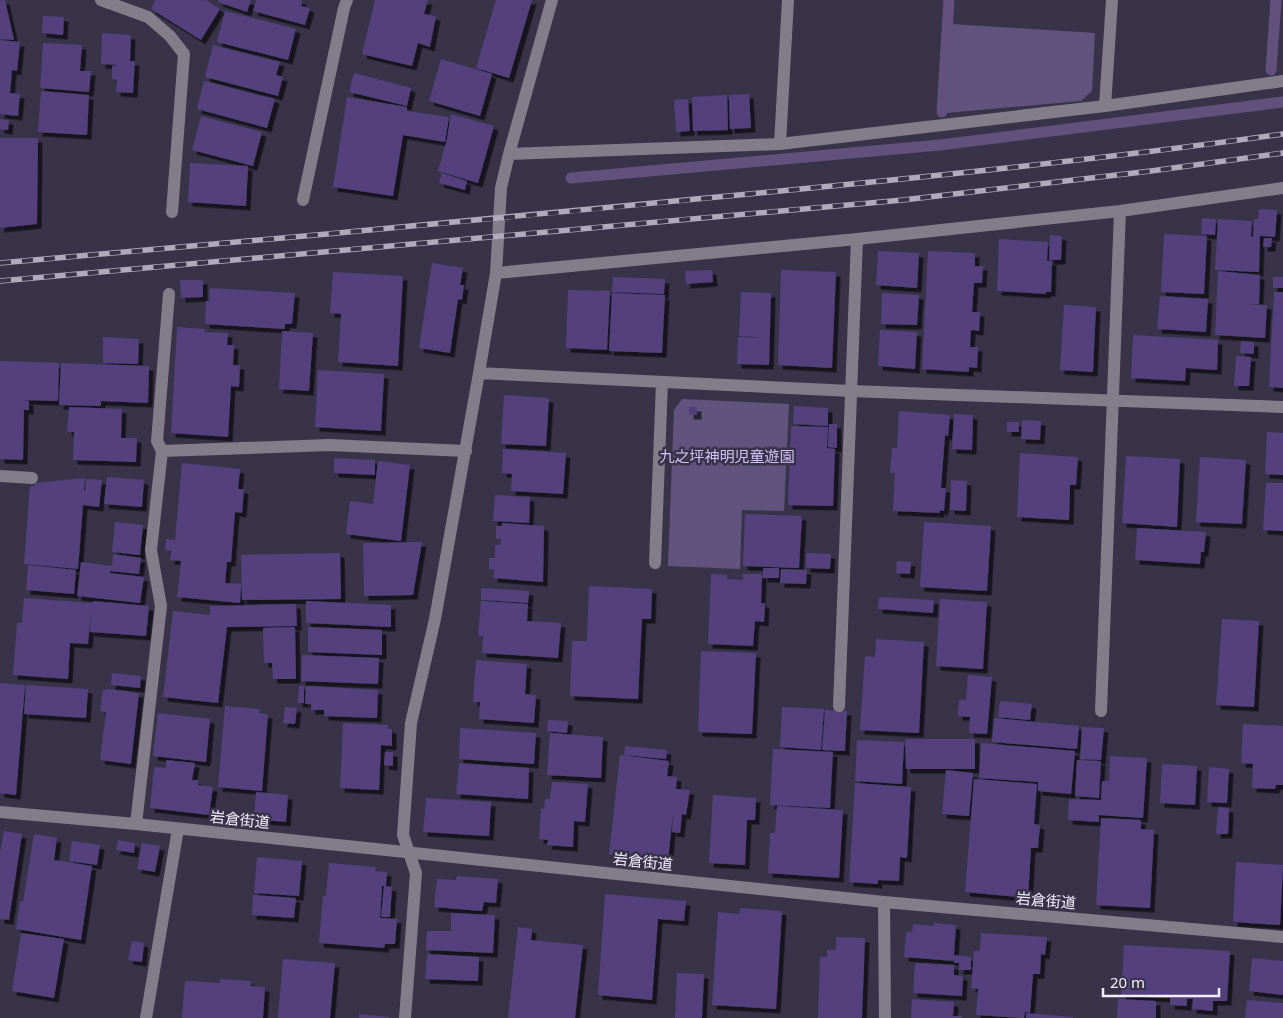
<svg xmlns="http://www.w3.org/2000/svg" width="1283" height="1018" font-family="'Noto Sans','Noto Sans JP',sans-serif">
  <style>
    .green { fill: #60547e }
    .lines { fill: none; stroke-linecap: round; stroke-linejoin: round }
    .stream { stroke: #62507d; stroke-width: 11 }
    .building { fill: #53407c; filter: url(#shadow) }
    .minor { stroke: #817e89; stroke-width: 12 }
    .rail-casing { stroke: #afabbc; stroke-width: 5.5 }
    .rail { stroke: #393349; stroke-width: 4; stroke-dasharray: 11; stroke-linecap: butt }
    .labels { text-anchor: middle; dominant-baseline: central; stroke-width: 5; stroke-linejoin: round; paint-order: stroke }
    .park-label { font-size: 15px; fill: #d1c2fa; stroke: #393349 }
    .street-label { font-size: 15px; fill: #f1eefc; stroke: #393349 }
  </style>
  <defs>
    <filter id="shadow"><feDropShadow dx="4.5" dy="4.5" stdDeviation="0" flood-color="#0009"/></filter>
  </defs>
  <rect width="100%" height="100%" fill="#393349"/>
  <path class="green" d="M952 24 1095 33 1092 91 1081 101 946 113Z
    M682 399 789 404 784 511 742 510 740 569 668 566 674 410Z"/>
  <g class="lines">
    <path class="stream" d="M1271 70 1276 0
      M942 112 949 0
      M571 178 940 145 1283 102"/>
  </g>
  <path class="building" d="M2 0H5L14 40 0 39V1Z
    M156 0H206L220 9 201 40 151 9Z
    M219 0H251L247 12 218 2Z
    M256 0H302L301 6 310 8 305 25 253 11Z
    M375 0H428L424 14 436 16 430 47 418 43 412 66 362 54Z
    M496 0H532L509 78 476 68Z
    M225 11 296 29 288 60 217 42Z
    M43 16 64 17 63 35 42 33Z
    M102 33 131 35 130 61H135L133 93 116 92 117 80 112 79V66L117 65 101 64Z
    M0 40 20 42 17 71 12 70 10 93 20 94 18 116 0 114Z
    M43 43 82 45 80 71H91L89 92 40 88Z
    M213 45 280 62 276 75 283 77 278 96 205 77Z
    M441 59 492 74 480 116 429 101Z
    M354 73 411 88 407 106 349 92Z
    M204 81 275 99 267 128 197 109Z
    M41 91 89 95 87 135 38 132Z
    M749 94 751 128 730 129 729 95Z
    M727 95 728 130 693 131 692 97Z
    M347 97 407 107V111L449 117 445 142 403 135 393 196 333 187Z
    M688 99 690 131 676 132 674 100Z
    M451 114 494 126 478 183 438 171 447 139Z
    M201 116 262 132 253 166 192 150Z
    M0 119 9 120 8 130 0 129Z
    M0 138H38L37 224 0 228Z
    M190 163 248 166 246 206 188 202Z
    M442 173 467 181 465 190 439 183Z
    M1259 209 1277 210 1275 237 1260 236 1259 272 1215 270 1218 219 1252 221 1251 236 1253 237 1254 219H1258Z
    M1202 218 1216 219 1215 235 1201 234Z
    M1164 234 1207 236 1204 294 1161 292Z
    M1050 235 1062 236 1061 260H1049Z
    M1264 238H1272L1271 247H1263Z
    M999 239 1048 242 1047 260H1044L1052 261 1051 292H1046V294L997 291Z
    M878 251 919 253 917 288 876 285Z
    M928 251 975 253V266H983L982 283H974L972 312H980L979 331 971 330 970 347H978L977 368 969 367V372L922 369Z
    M432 263 463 268 460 285H464L462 300 458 299 450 353 419 348Z
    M712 270 713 282 686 284 685 271Z
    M781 270 836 272 832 368 778 365Z
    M1218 271 1260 275 1259 304H1247L1267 305 1265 338 1215 335Z
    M333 272 403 276 398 366 338 362 341 314 330 313Z
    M613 277 665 279 664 294 612 292Z
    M1273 277H1283V288H1273Z
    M180 280H203V297L181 298Z
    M210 288 295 293 292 324H285V329L205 324 206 301H209Z
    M568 290 610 291 607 350 566 348Z
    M741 292 771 293 769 365 737 364 738 337 762 338 739 336Z
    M1274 292H1283V388L1269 387Z
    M612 293 665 295 662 353 609 351Z
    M882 293 919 295 917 325 881 324Z
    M1160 296 1208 299 1206 332 1157 329Z
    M1064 305 1096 307 1093 372 1060 370Z
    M177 327 205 329V332L228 333 227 345H234L233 365H240L239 387 231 386 228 437 171 433Z
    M880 330 917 332 915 369 878 366Z
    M282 331 313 333 309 391 279 389Z
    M1133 335 1218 340 1217 370 1186 368 1185 381 1131 378Z
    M103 337 139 339 138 364 103 363Z
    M1241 341 1254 342V354L1240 353Z
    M1236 356 1251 357 1249 386H1234Z
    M0 361 59 363 58 401 22 400 29 401V410H24L23 460 0 459Z
    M61 363 149 366 148 403 101 401V406L59 405Z
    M318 370 384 374 381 431 315 427Z
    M504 395 549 398 546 446 501 444Z
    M794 406 828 408V426L793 424Z
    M69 407 122 409 121 438H137L136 462 73 460 74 432H67Z
    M689 407H697V415H689Z
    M899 411 950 415 948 436 945 435 941 488H946L944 511 940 510V513L893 511 895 473H890L892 448H897Z
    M954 414 973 415 972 450 952 449Z
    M1022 420 1041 421 1040 440 1021 439Z
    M1007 422H1019V432H1007Z
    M829 424H837V448L828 447Z
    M791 426 828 427 827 448 835 449 833 506 788 505Z
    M1267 432 1283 433V475L1265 474Z
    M503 449 566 453 563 494 511 491 512 474 502 473Z
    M1020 453 1078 457 1076 485H1070L1069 520 1017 517Z
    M1126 456 1180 459 1177 527 1122 523Z
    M1200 457 1246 460 1242 524 1196 522Z
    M334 458 375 460V475L334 473Z
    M378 461 410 465 401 541 346 534 350 501 373 504Z
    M182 463 240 469 238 489H244L242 513 235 512 231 562H227L225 583 241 584 240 603 177 597 181 561 170 560 171 551 165 550 166 539 175 540Z
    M107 477 144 480 142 507 104 504Z
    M85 478 84 490 85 491 86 479 102 480 99 507 83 505 78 569 24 564 30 486H35V483Z
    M951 480 967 481 966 511 950 510Z
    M1266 483H1283V531L1263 530Z
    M495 495 530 497 529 523 493 521Z
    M745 514 802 516 799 568 743 566Z
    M115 522 143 525 140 555 112 552Z
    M924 522 991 526 987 591 920 587Z
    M502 523 544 526 543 582 493 578 494 570 489 569V558H495V545H500L501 539H496V526H502Z
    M1137 528 1206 532 1204 552H1201L1200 564 1135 560Z
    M422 542 413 595 364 596 363 543Z
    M340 553 341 599 242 600 241 555Z
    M806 553 831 554 830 569 806 568Z
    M113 554 141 558 139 574 110 571V573L144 577 140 603 77 596 81 562 112 566Z
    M897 561 911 562 910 574 896 573Z
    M28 565 76 570 74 594 26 590Z
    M763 568H779V578H763Z
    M781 569 807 570 806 584 780 583Z
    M711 574 727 575V579L743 580V574H762L761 603H765L764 622 755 621 753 646 708 644Z
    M589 586 652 589 651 619H642L638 699 570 696 572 641H587Z
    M481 588 529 591 528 603 481 600Z
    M879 597 934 600 933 613 878 609Z
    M24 598 92 603 93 601 149 606 146 636 90 632 91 612 88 644 70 643 68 679 13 675 17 623H22Z
    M940 599 987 602 983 669 936 666Z
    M306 601 391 605V627L306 623Z
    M481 601 528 604 527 621 561 623 558 658 482 653 483 636H478Z
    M296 604 297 626 227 627 218 703 163 697 173 611 210 615V606Z
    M1222 619 1259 621 1254 707 1216 705Z
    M295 627 296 679H273L272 663H264L263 628Z
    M308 627 382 630V655L308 652Z
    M876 639 924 642 919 733 860 730 865 656 875 657Z
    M701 651 756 653 752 734 698 732Z
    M302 655 379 658 378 684 301 681Z
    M476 660 527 664 525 694 536 695 534 723 479 719 480 702H473Z
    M112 673 141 676 140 688 111 685Z
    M968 675 992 677 987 734 969 733 970 717 958 716 959 700H966Z
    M0 683 25 685 16 795 0 793Z
    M26 685 88 689 86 718 24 714Z
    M299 686H304V703H298Z
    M306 686 378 690 377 718 324 716V710H311V704H305Z
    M109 689 139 693 131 764 100 760 106 712 100 711 103 690Z
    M1000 701 1032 704 1030 720 998 717Z
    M225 706 260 709 259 713 268 714 262 791 218 787Z
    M285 707 297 708 295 724 283 723Z
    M782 707 824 709 821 750 780 747Z
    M825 710 847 711 845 751 822 750Z
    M158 713 210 719 206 762 153 756Z
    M994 718 1079 726 1077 749 992 742Z
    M548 720 568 721 567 733 547 731Z
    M343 723 388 725V729H392V746L381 745 379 790 340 788Z
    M1243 724 1283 726V785H1276L1275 789 1252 788 1253 764 1241 763Z
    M1082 727 1104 728 1101 760 1080 759Z
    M460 728 536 733 534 764 459 759Z
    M550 733 603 737 601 778 547 775Z
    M905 739H975V769H906Z
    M857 740 904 742 902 784 855 781Z
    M981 743 1075 751 1071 794 1038 791V782L979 778Z
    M625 746 667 750 666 759 624 755Z
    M773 749 833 752 830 808 770 805Z
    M385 752H393V766L384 765Z
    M620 755 669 761 667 776 677 777 676 789 690 790 686 815 682 814 680 833 672 832 673 813 668 861 609 854Z
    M1110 756 1147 758 1143 818 1099 815V822L1068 820 1069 799 1101 800 1102 781H1109Z
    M166 760 195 763 192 780H198V785L213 787 209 815 150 808 154 767 166 768Z
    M1077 760 1101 761 1099 798 1075 796Z
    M459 763 529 768 528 799 456 794Z
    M1162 764 1197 766 1195 805 1160 803Z
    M1209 767 1229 769 1227 803 1207 802Z
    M946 770 973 773 969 816 942 814Z
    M974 779 1037 784 1034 824 1040 825 1038 848H1031L1028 898 965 892Z
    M552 782 588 784 585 822 574 821 573 847 547 845 548 840 539 839 541 808 544 809 545 799H550Z
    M855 783 911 787 907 858 900 857 899 881 878 880V884L849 882Z
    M256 792 288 795 286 822 254 819Z
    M713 795 756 798 755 820H747L745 865 709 863Z
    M426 798 491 802 489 836 423 832Z
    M777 806 843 810 839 878 768 873 770 833H775Z
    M1218 807 1229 808 1228 834H1216Z
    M1101 818 1141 820V829L1154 830 1150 908 1096 905Z
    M4 831 22 834 9 920 0 919V853Z
    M34 834 57 838 54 860 92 866 81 940 16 929 20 901 23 902Z
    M118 840 135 843 134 853 116 850Z
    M72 841 100 845 97 865 69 861Z
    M142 843 160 846 155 872 137 869Z
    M257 857 302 861 299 896 254 893Z
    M1236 862 1283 865 1280 925 1233 922Z
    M329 863 376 867 375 871 387 872 386 886H375H382L380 918 397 919 395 944H385L384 948 319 943 323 896H326Z
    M457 876 498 879 496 903 484 902 482 911 434 907 437 879 456 880Z
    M384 886 392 887 390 917H381Z
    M605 894 686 901 684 921 658 919 652 1000 598 995Z
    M253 895 296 898 294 918 252 915Z
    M740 908 782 911 776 1009 712 1005 718 912 739 914Z
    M451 913 495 915 493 953 426 950 427 931H451Z
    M934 923 956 925 954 955 971 957V970H959V963H954V961L904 957 906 932H912L913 924 934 926Z
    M518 927 532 929 531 940 583 945 575 1018H508Z
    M21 933 64 939 54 998 12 991Z
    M981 933 1047 937 1045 955 1041 954 1040 974H1033L1030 1013 1025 1012 1024 1018 976 1015 978 989 971 988 974 951H980Z
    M836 937 865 938 862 1018H818L820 957H827V950H836Z
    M132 941 144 943 142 962 128 960Z
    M1124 945 1230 951 1227 1001H1213V1011L1192 1009 1193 999H1187V1006L1170 1005V998L1121 996Z
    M427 954 479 957 478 981 425 979Z
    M1252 958 1283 961V995L1249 991Z
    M283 959 335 963 330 1018H278Z
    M915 963 954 965V975L963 976 962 996 913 993Z
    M677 973 704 974 702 1018H675Z
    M220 979 251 981 250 986 265 987 263 1018H182L185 981 220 983Z
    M912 999 954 1002 953 1016H962V1018H911Z
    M1118 999 1156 1001V1018H1117Z
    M1247 1000 1283 1003V1018H1245Z
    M1026 1013 1073 1017V1018H1026Z
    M359 1014 389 1017V1018H359Z"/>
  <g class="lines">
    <path class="minor" d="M101 0 148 17 170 36 184 54 172 212
      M1105 106 1112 0
      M780 144 788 0
      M509 154 780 144 1105 106 1283 81
      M303 200 344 8 347 0
      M496 273 857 239 1120 211 1283 188
      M479 373 851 391 1283 407
      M162 451 157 441 169 294
      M0 476 32 478
      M655 563 662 382
      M839 706 857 239
      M1101 711 1120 211
      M0 812 136 824 884 902 1283 937
      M136 824 161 606 151 550 162 451 329 445 466 451
      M884 902 885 1018
      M146 1018 178 829
      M405 1018 416 873 403 835 411 723 435 619 479 373 496 273 501 188 509 154 552 0"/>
    <defs>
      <path id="rail" d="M0 263C250 241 499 219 749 194 927 177 1105 159 1283 134
        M0 281 903 200 1151 171 1283 153"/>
    </defs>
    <use href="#rail" class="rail-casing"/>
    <use href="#rail" class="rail"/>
  </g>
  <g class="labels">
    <g class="park-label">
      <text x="727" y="456">九之坪神明児童遊園</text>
    </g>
    <g class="street-label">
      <text transform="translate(240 819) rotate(6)">岩倉街道</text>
      <text transform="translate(643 861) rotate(6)">岩倉街道</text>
      <text transform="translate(1046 900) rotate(5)">岩倉街道</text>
    </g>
  </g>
  <path d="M1103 988v8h116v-8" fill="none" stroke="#f1eefc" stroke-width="2.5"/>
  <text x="1110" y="988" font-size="15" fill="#f1eefc" stroke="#393349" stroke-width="4" paint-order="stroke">20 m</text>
</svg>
